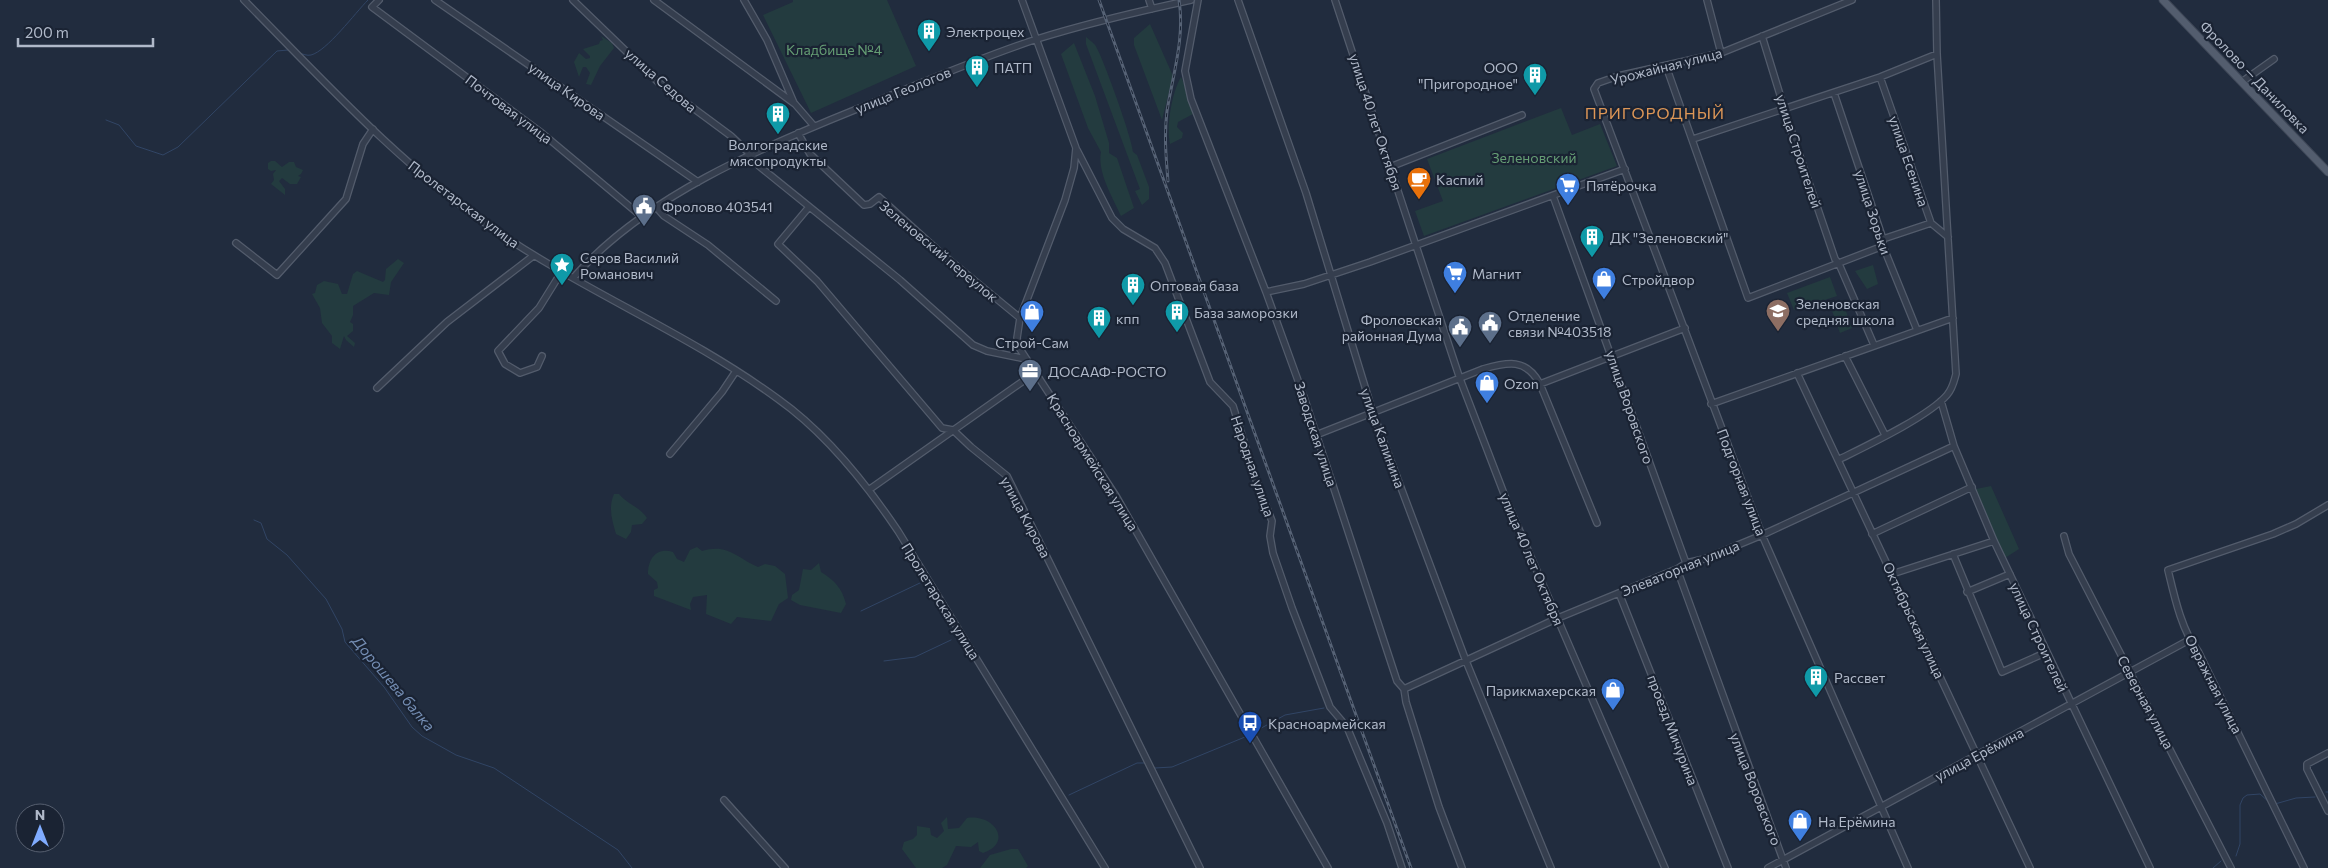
<svg xmlns="http://www.w3.org/2000/svg" width="2328" height="868" font-family="Commissioner,sans-serif">
  <style>
    .green { fill: #233b3f }
    .lines { fill: none; stroke-linecap: round; stroke-linejoin: round }
    .stream { stroke: #314565; stroke-width: 1 }
    .minor-casing { stroke: #535c6c; stroke-width: 8 }
    .major-casing { stroke: #3e4757; stroke-width: 9 }
    .minor { stroke: #353e4e; stroke-width: 5.5 }
    .major { stroke: #535d6e; stroke-width: 7 }
    .rail-casing { stroke: #566275; stroke-width: 3 }
    .rail { stroke: #1a2333; stroke-width: 1; stroke-dasharray: 4; stroke-linecap: butt }
    .labels { text-anchor: middle; dominant-baseline: central; stroke-width: 4.5; stroke-linejoin: round; paint-order: stroke }
    .poi-label { font-size: 14px; fill: #b0b9c9; stroke: #1a2333; text-anchor: start }
    .park-label { font-size: 14px; fill: #659d74; stroke: #1a2333 }
    .street-label { font-size: 14px; fill: #b0b9c9; stroke: #1a2333 }
    .water-label { font-size: 15px; font-style: italic; fill: #758eb4; stroke: #1a2333 }
    .quarter-label { font-size: 16px; letter-spacing: 1px; fill: #de9757; stroke: #1a2333 }
  </style>
  <rect width="100%" height="100%" fill="#212c3e"/>
  <path class="green" d="M793 0H887L916 66 811 113 763 15 793 2Z
    M1150 24 1173 76 1162 120 1134 45V38Z
    M601 36 612 43 614 48 600 66 591 85 586 84 590 73 586 67H583L579 77 574 62 579 53 586 59 590 58V56L583 49 599 44 600 41 603 40Z
    M1086 37C1089 40 1093 42 1095 45 1102 54 1133 141 1133 152L1137 155 1149 187V199L1142 205 1135 191 1140 189 1086 44Z
    M1074 43 1095 96 1109 143V153L1117 158 1134 208 1121 216C1113 198 1097 172 1101 152L1088 128 1061 54Z
    M1181 77C1187 89 1189 101 1193 114L1178 122 1177 127 1183 133 1182 138 1170 144C1166 127 1172 92 1181 77Z
    M1561 108 1572 135 1600 124 1617 166 1424 236 1415 211 1443 201 1427 159Z
    M271 161H275L282 167 289 162H294L296 167 303 170 301 174 298 176 301 177 297 184H290L282 178 279 181 285 189V195L271 184 274 180 273 174 276 170 271 171 268 169V163Z
    M398 259 404 263 391 282 389 295 374 293 353 306V315L350 322 353 324V331L347 336 355 343 354 347 346 340 344 336 340 349 332 343V336L322 323 320 308 312 294 315 293 317 285 324 281 338 284 342 294H347L353 274 357 271 383 282 385 280 386 269Z
    M1873 265 1878 284 1867 289 1855 271Z
    M1830 277 1837 296 1794 310 1787 293Z
    M1843 303 1852 328 1840 333 1831 308Z
    M1991 486 2019 549 2005 558 1976 489Z
    M614 494H619C627 504 640 507 647 518L642 524 632 525 631 532 626 539 616 534C612 520 608 508 614 494Z
    M697 547 702 551C727 543 736 557 758 567L765 564 775 566 785 574 788 598 779 604 771 621 737 617 731 624 706 614 707 595 693 597 690 604 691 610 654 596V590L658 588 657 582 648 574C648 558 657 547 673 552L677 559 684 562 690 550Z
    M819 563 821 572C835 581 842 588 846 604L841 613 800 605 791 600 792 595 799 590 803 569 811 570Z
    M947 817 948 829 959 828 967 818C995 814 1013 843 983 853L979 851 978 842 971 847 956 846 947 865 942 868H916L902 849 904 842 913 839 917 835V826L930 828 931 835 937 838 944 831 941 823Z
    M1011 849H1018L1028 866 1026 868H980L990 855Z"/>
  <g class="lines">
    <path class="stream" d="M299 53C303 54 307 56 311 55 327 51 355 13 368 0
      M106 120 119 125 136 146 163 155 178 147 277 51 288 50
      M254 520 261 523 267 539 287 555 326 599 342 629 345 642 384 687 412 727 422 736 456 755 494 768 618 850 632 868
      M861 611 922 582
      M884 661 915 657 951 640
      M1256 731 1285 715 1324 708
      M1155 768 1172 767 1245 737
      M2326 792H2328
      M1069 795 1137 763H1144
      M2275 804 2296 798 2315 797
      M2236 856 2240 844V805L2243 798 2247 795 2260 794 2269 802
      M2213 868 2221 861"/>
    <defs>
      <path id="minor" d="M244 0C323 80 399 164 492 228 583 291 688 333 778 399 826 433 865 482 898 531L1105 868
        M379 0 372 7 543 134 641 216
        M435 0 698 182
        M573 0 658 82 731 136 752 156 759 166 900 280 973 345 987 351 1026 359
        M654 0 795 104 814 126
        M744 0 767 40 794 103
        M1022 0 1076 148 1074 168 1065 200 1020 318 1017 338 1018 346 1116 496 1328 868
        M1149 0 1152 9
        M1198 0 1185 71 1191 99 1266 292 1304 397 1397 681 1404 689 1406 702 1439 807 1462 868
        M1238 0 1306 193 1373 413 1466 661 1551 868
        M1335 0 1460 379 1506 499 1665 868
        M1707 0 1721 53
        M1852 0 1721 53 1618 76 1598 83 1594 89 1762 535 1908 868
        M1762 36 1789 124 1835 259 1839 264 1874 345
        M1666 66 1748 298 1883 246
        M1880 77 1931 223 1948 237
        M2243 81 2274 59
        M1834 93 1883 239V246L1917 330
        M798 133 810 154 864 205 870 204 879 197 942 254 1020 318
        M1693 139 1880 77 1937 54
        M1077 150 1112 218 1123 229 1155 248 1165 263 1210 382 1233 406 1255 477 1272 521 1270 536 1273 553 1292 608 1330 707 1347 727 1387 823 1402 868
        M1390 167 1522 115
        M1553 196 1686 563
        M656 207 664 216 708 245 776 301
        M809 207 778 244 817 281 942 428 953 430 971 447 1007 476 1200 868
        M1883 239 1931 223
        M236 243 277 275 346 199 363 144 373 129
        M574 277C644 197 760 148 857 109 917 85 976 59 1037 39 1088 23 1140 11 1191 0
        M1266 292 1304 284 1370 262 1625 169
        M542 356 537 367 520 373 505 364 498 351 539 308 562 271
        M1845 356 1885 435
        M1797 373 2030 868
        M1540 384 1685 328
        M377 388 447 322 533 256
        M1941 401 1954 446 1994 541 2150 868
        M1711 404 1953 318
        M1316 435 1483 369C1508 362 1526 358 1540 384L1597 523
        M670 454 722 392 736 371
        M1838 460C1866 446 1928 417 1947 395 1953 388 1954 381 1956 374L1937 54 1936 0
        M870 489 1036 372
        M1872 534 1972 487
        M2064 536 2069 554 2231 868
        M1953 554 2002 672 2047 652
        M1677 569 1786 868
        M1892 574 1994 541
        M1967 592 2010 574
        M1619 593 1728 868
        M1404 689 1558 618 1677 569 1686 563 1704 559 1762 535 1954 446
        M2328 753 2307 764V769L2328 811
        M724 800 785 868
        M1768 868 2189 640
        M2304 868 2198 651C2182 632 2174 595 2168 570L2273 534 2296 524 2328 505"/>
      <path id="major" d="M2163 0 2328 172"/>
    </defs>
    <use href="#minor" class="minor-casing"/>
    <use href="#major" class="major-casing"/>
    <use href="#minor" class="minor"/>
    <use href="#major" class="major"/>
    <defs>
      <path id="rail" d="M1099 0 1411 868
        M1168 181C1166 157 1164 135 1167 111 1173 74 1185 38 1179 0"/>
    </defs>
    <use href="#rail" class="rail-casing"/>
    <use href="#rail" class="rail"/>
  </g>
  <defs>
    <symbol id="building-pin" viewBox="-11 -11 22 30"><path d="M0 17L-7.5 6A9.5 9.5 0 1 1 7.5 6Z" fill="#0f9aa8" stroke="#1a2333"/><path d="M-4-6H4V6H1V3H-1V6H-4ZM-2.5-4.3h1.7v1.8h-1.7ZM.8-4.3h1.7v1.8H.8ZM-2.5-1h1.7V.8h-1.7ZM.8-1h1.7V.8H.8Z" fill="#fff"/></symbol>
    <symbol id="cafe-pin" viewBox="-11 -11 22 30"><path d="M0 17L-7.5 6A9.5 9.5 0 1 1 7.5 6Z" fill="#e8710a" stroke="#1a2333"/><path d="M-5.5-4.5H6V0H3Q3 3.5 0 3.5H-2.5Q-5.5 3.5-5.5 0ZM3-3.2v2h1.7v-2ZM-6 4.5H4V6H-6Z" fill="#fff"/></symbol>
    <symbol id="supermarket-pin" viewBox="-11 -11 22 30"><path d="M0 17L-7.5 6A9.5 9.5 0 1 1 7.5 6Z" fill="#3f7fe0" stroke="#1a2333"/><path d="M-6-5.5h2.5l.6 2H6L4.5 2H-2.5L-4.4-4H-6ZM-1.5 3.2a1.3 1.3 0 1 0 .1 0ZM3 3.2a1.3 1.3 0 1 0 .1 0Z" fill="#fff"/></symbol>
    <symbol id="civic-pin" viewBox="-11 -11 22 30"><path d="M0 17L-7.5 6A9.5 9.5 0 1 1 7.5 6Z" fill="#5c6f8a" stroke="#1a2333"/><path d="M-.6-6.5H3V-4.5H.6V-3L4-1V1h2V6H-6V1h2V-1L-.6-3ZM-1.2 2.5V6h2.4V2.5Z" fill="#fff"/></symbol>
    <symbol id="sight-pin" viewBox="-11 -11 22 30"><path d="M0 17L-7.5 6A9.5 9.5 0 1 1 7.5 6Z" fill="#0f9aa8" stroke="#1a2333"/><path d="M0-6L1.8-2.2L6-1.7L2.9 1.2L3.7 5.4L0 3.3L-3.7 5.4L-2.9 1.2L-6-1.7L-1.8-2.2Z" fill="#fff"/></symbol>
    <symbol id="shop-pin" viewBox="-11 -11 22 30"><path d="M0 17L-7.5 6A9.5 9.5 0 1 1 7.5 6Z" fill="#3f7fe0" stroke="#1a2333"/><path d="M-5-2.5h2.3a2.7 3.5 0 0 1 5.4 0H5L5.5 6h-11ZM-1.5-2.5h3a1.5 2.3 0 0 0-3 0Z" fill="#fff"/></symbol>
    <symbol id="school-pin" viewBox="-11 -11 22 30"><path d="M0 17L-7.5 6A9.5 9.5 0 1 1 7.5 6Z" fill="#8d6e63" stroke="#1a2333"/><path d="M0-5L7-2L0 1L-7-2ZM-4 1L0 2.5L4 1V4Q0 6-4 4Z" fill="#fff"/></symbol>
    <symbol id="office-pin" viewBox="-11 -11 22 30"><path d="M0 17L-7.5 6A9.5 9.5 0 1 1 7.5 6Z" fill="#5c6f8a" stroke="#1a2333"/><path d="M-6-3h4V-5.5h4V-3h4V5H-6ZM-1-4.5V-3h2v-1.5ZM-6 0V1H6V0Z" fill="#fff"/></symbol>
    <symbol id="bus-pin" viewBox="-11 -11 22 30"><path d="M0 17L-7.5 6A9.5 9.5 0 1 1 7.5 6Z" fill="#1a4fb4" stroke="#1a2333"/><path d="M-5-6H5V4H4V6H2V4H-2V6H-4V4H-5ZM-3.5-4V0h7V-4ZM-3.5 1.2v1.5H-2V1.2ZM2 1.2v1.5H3.5V1.2Z" fill="#fff"/></symbol>
  </defs>
  <g fill-rule="evenodd">
    <use href="#building-pin" x="915" y="17" width="28" height="38"/>
    <use href="#building-pin" x="963" y="53" width="28" height="38"/>
    <use href="#building-pin" x="1521" y="61" width="28" height="38"/>
    <use href="#building-pin" x="764" y="100" width="28" height="38"/>
    <use href="#cafe-pin" x="1405" y="165" width="28" height="38"/>
    <use href="#supermarket-pin" x="1554" y="171" width="28" height="38"/>
    <use href="#civic-pin" x="630" y="192" width="28" height="38"/>
    <use href="#building-pin" x="1578" y="223" width="28" height="38"/>
    <use href="#sight-pin" x="548" y="251" width="28" height="38"/>
    <use href="#supermarket-pin" x="1441" y="259" width="28" height="38"/>
    <use href="#shop-pin" x="1590" y="265" width="28" height="38"/>
    <use href="#building-pin" x="1119" y="271" width="28" height="38"/>
    <use href="#school-pin" x="1764" y="297" width="28" height="38"/>
    <use href="#shop-pin" x="1018" y="298" width="28" height="38"/>
    <use href="#building-pin" x="1163" y="298" width="28" height="38"/>
    <use href="#building-pin" x="1085" y="304" width="28" height="38"/>
    <use href="#civic-pin" x="1476" y="309" width="28" height="38"/>
    <use href="#civic-pin" x="1446" y="313" width="28" height="38"/>
    <use href="#office-pin" x="1016" y="357" width="28" height="38"/>
    <use href="#shop-pin" x="1473" y="369" width="28" height="38"/>
    <use href="#building-pin" x="1802" y="663" width="28" height="38"/>
    <use href="#shop-pin" x="1599" y="676" width="28" height="38"/>
    <use href="#bus-pin" x="1236" y="709" width="28" height="38"/>
    <use href="#shop-pin" x="1786" y="807" width="28" height="38"/>
  </g>
  <g class="labels">
    <g class="poi-label">
      <text x="946" y="31">Электроцех</text>
      <text x="994" y="67">ПАТП</text>
      <text x="1518" y="67" text-anchor="end">ООО<tspan x="1518" dy="16">"Пригородное"</tspan></text>
      <text x="778" y="144" text-anchor="middle">Волгоградские<tspan x="778" dy="16">мясопродукты</tspan></text>
      <text x="1436" y="179">Каспий</text>
      <text x="1586" y="185">Пятёрочка</text>
      <text x="662" y="206">Фролово 403541</text>
      <text x="1610" y="237">ДК "Зеленовский"</text>
      <text x="580" y="257">Серов Василий<tspan x="580" dy="16">Романович</tspan></text>
      <text x="1472" y="273">Магнит</text>
      <text x="1622" y="279">Стройдвор</text>
      <text x="1150" y="285">Оптовая база</text>
      <text x="1796" y="303">Зеленовская<tspan x="1796" dy="16">средняя школа</tspan></text>
      <text x="1194" y="312">База заморозки</text>
      <text x="1508" y="315">Отделение<tspan x="1508" dy="16">связи №403518</tspan></text>
      <text x="1116" y="318">кпп</text>
      <text x="1442" y="319" text-anchor="end">Фроловская<tspan x="1442" dy="16">районная Дума</tspan></text>
      <text x="1032" y="342" text-anchor="middle">Строй-Сам</text>
      <text x="1048" y="371">ДОСААФ-РОСТО</text>
      <text x="1504" y="383">Ozon</text>
      <text x="1834" y="677">Рассвет</text>
      <text x="1596" y="690" text-anchor="end">Парикмахерская</text>
      <text x="1268" y="723">Красноармейская</text>
      <text x="1818" y="821">На Ерёмина</text>
    </g>
    <g class="park-label">
      <text x="834" y="49">Кладбище №4</text>
      <text x="1534" y="157">Зеленовский</text>
    </g>
    <g class="street-label">
      <text transform="translate(1666 66) rotate(-14)">Урожайная улица</text>
      <text transform="translate(2255 77) rotate(46)">Фролово — Даниловка</text>
      <text transform="translate(661 80) rotate(41)">улица Седова</text>
      <text transform="translate(903 90) rotate(-22)">улица Геологов</text>
      <text transform="translate(567 91) rotate(35)">улица Кирова</text>
      <text transform="translate(509 109) rotate(37)">Почтовая улица</text>
      <text transform="translate(1376 122) rotate(72)">улица 40 лет Октября</text>
      <text transform="translate(1799 151) rotate(72)">улица Строителей</text>
      <text transform="translate(1909 161) rotate(71)">улица Есенина</text>
      <text transform="translate(464 204) rotate(37)">Пролетарская улица</text>
      <text transform="translate(1873 212) rotate(72)">улица Зорьки</text>
      <text transform="translate(939 251) rotate(40)">Зеленовский переулок</text>
      <text transform="translate(1630 407) rotate(71)">улица Воровского</text>
      <text transform="translate(1316 434) rotate(72)">Заводская улица</text>
      <text transform="translate(1383 438) rotate(70)">улица Калинина</text>
      <text transform="translate(1093 462) rotate(58)">Красноармейская улица</text>
      <text transform="translate(1253 466) rotate(71)">Народная улица</text>
      <text transform="translate(1742 482) rotate(69)">Подгорная улица</text>
      <text transform="translate(1026 517) rotate(62)">улица Кирова</text>
      <text transform="translate(1532 559) rotate(67)">улица 40 лет Октября</text>
      <text transform="translate(1680 568) rotate(-22)">Элеваторная улица</text>
      <text transform="translate(941 601) rotate(58)">Пролетарская улица</text>
      <text transform="translate(1914 620) rotate(65)">Октябрьская улица</text>
      <text transform="translate(2039 637) rotate(65)">улица Строителей</text>
      <text transform="translate(2214 684) rotate(63)">Овражная улица</text>
      <text transform="translate(2146 702) rotate(62)">Северная улица</text>
      <text transform="translate(1673 730) rotate(69)">проезд Мичурина</text>
      <text transform="translate(1979 754) rotate(-28)">улица Ерёмина</text>
      <text transform="translate(1756 789) rotate(69)">улица Воровского</text>
    </g>
    <g class="water-label">
      <text transform="translate(394 683) rotate(50)">Дорошева балка</text>
    </g>
    <g class="quarter-label">
      <text x="1655" y="112">ПРИГОРОДНЫЙ</text>
    </g>
  </g>
  <g transform="translate(40 828)"><circle r="24" fill="#1a2333" stroke="#565f6f"/>
  <path d="M0-4L9 19L0 12L-9 19Z" fill="#80acff"/>
  <text y="-8" font-size="14" font-weight="bold" text-anchor="middle" fill="#b0b9c9">N</text>
  </g>
  <path d="M18 38v8h135v-8" fill="none" stroke="#b0b9c9" stroke-width="2.5"/>
  <text x="25" y="38" font-size="15" fill="#b0b9c9" stroke="#1a2333" stroke-width="4" paint-order="stroke">200 m</text>
</svg>
